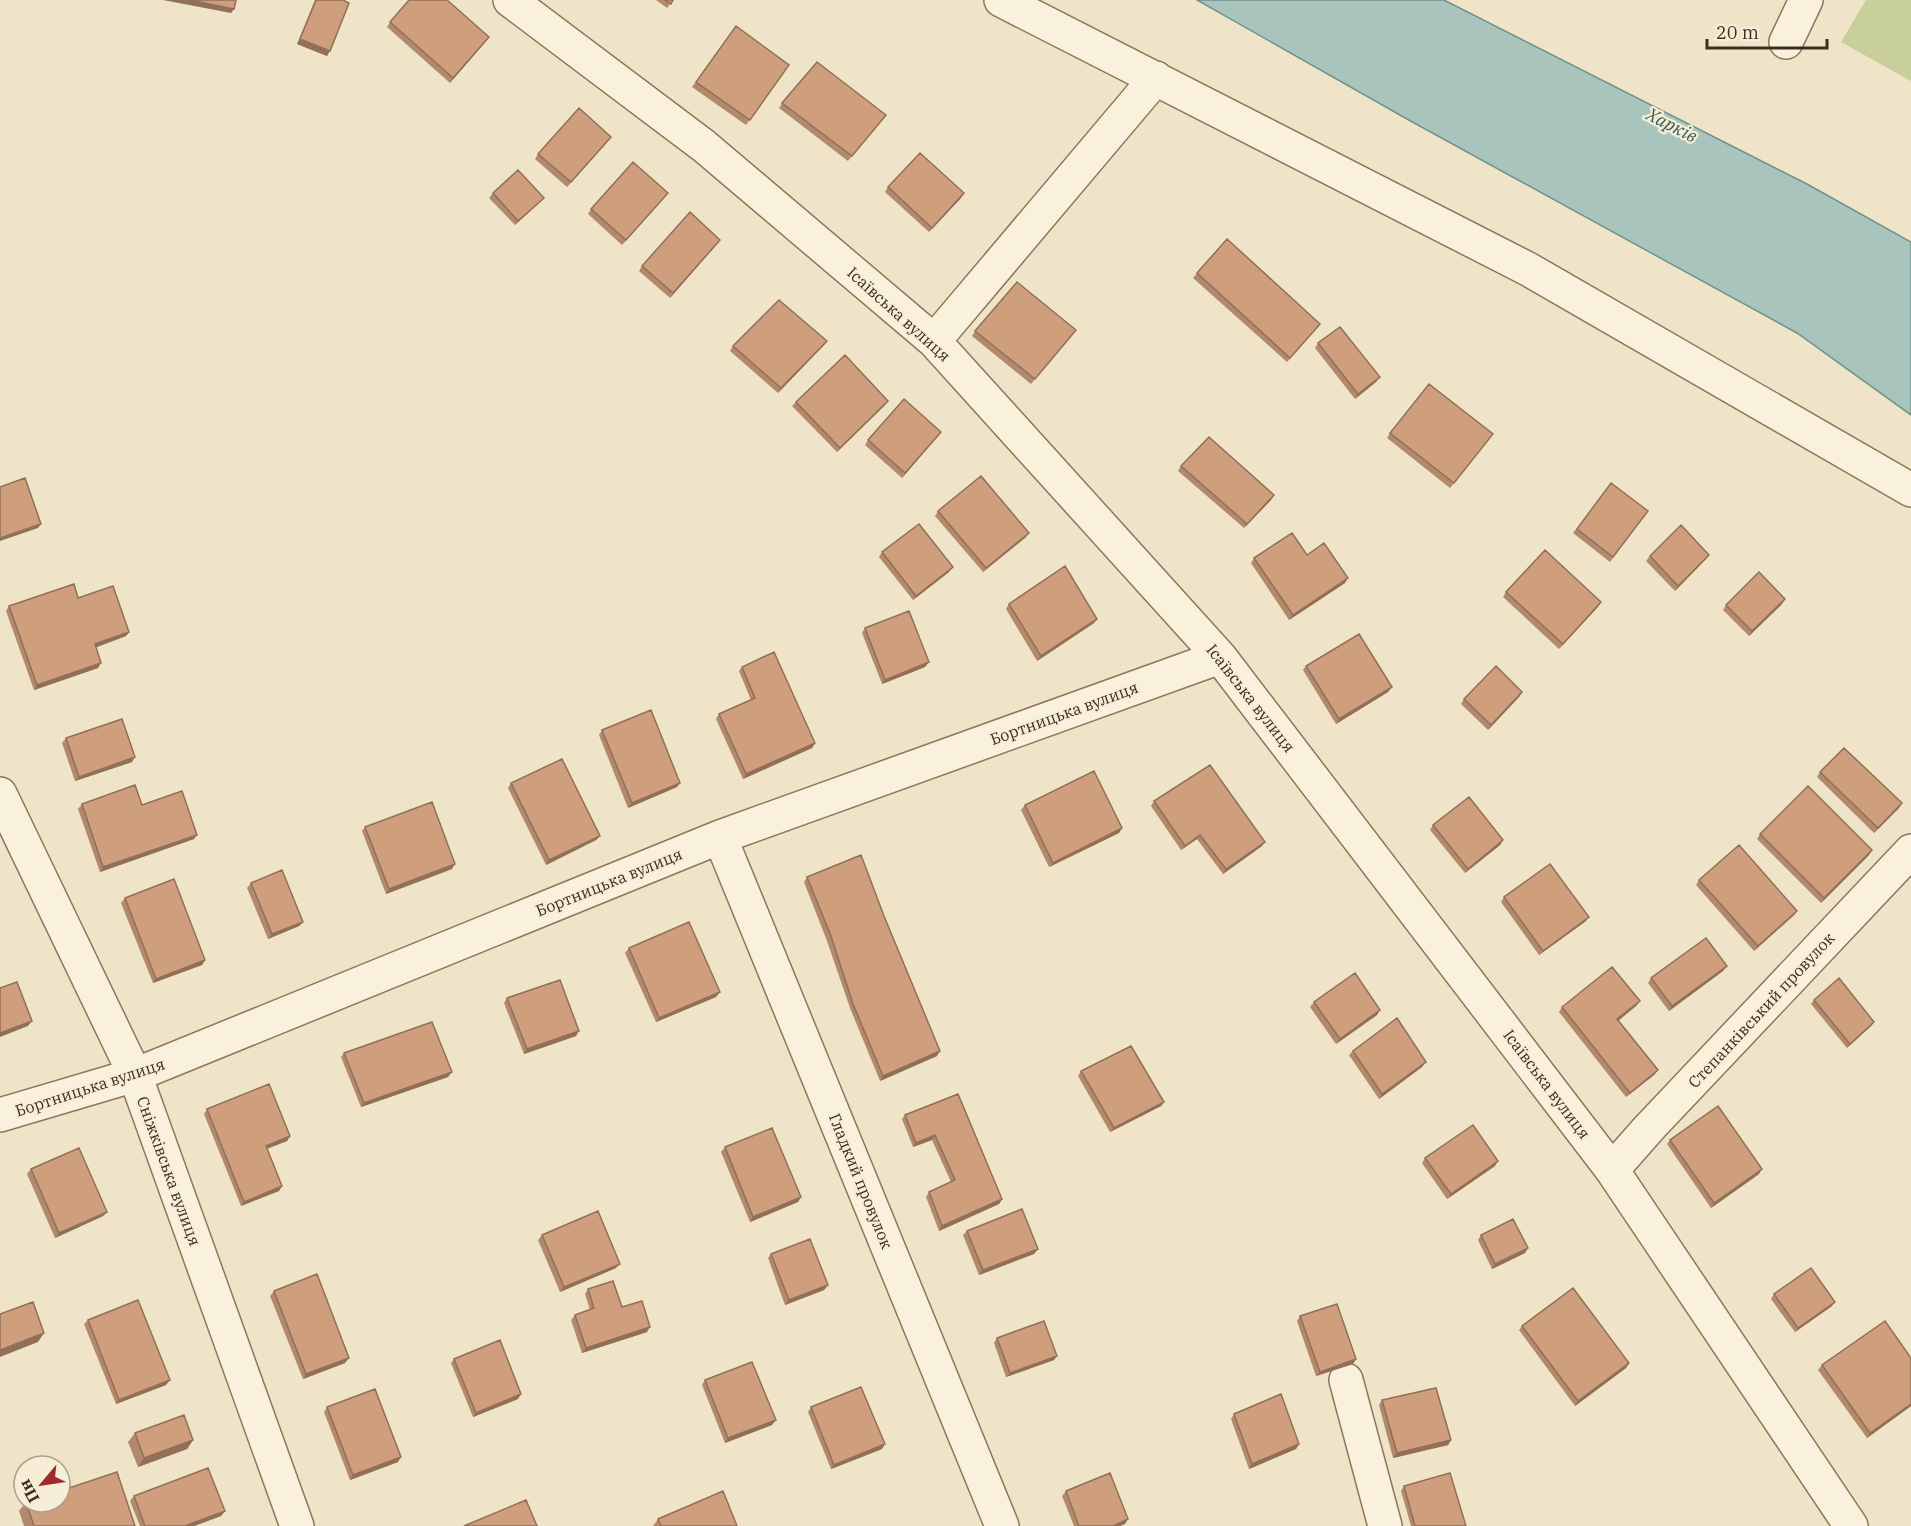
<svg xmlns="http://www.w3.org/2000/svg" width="1911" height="1526" font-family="'IBM Plex Serif',serif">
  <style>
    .green { fill: #c9cf9b }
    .water { fill: #a9c4bc; stroke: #6f938a; stroke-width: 1.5 }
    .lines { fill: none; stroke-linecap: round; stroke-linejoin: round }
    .minor-casing { stroke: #8d765c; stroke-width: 36 }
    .minor { stroke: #faf1dc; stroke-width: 33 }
    .wall { fill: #b2896c }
    .shaded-wall { fill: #916f58 }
    .building { fill: #cf9f7d; stroke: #916f58; stroke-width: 1.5 }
    .labels { text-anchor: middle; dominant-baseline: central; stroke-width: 4.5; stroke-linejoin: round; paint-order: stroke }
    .street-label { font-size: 16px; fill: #3d2e20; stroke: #f7eed8 }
    .water-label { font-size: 18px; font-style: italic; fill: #2f5d5a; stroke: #f7eed8 }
  </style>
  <rect width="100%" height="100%" fill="#f0e4c8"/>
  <path class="green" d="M1866 0H1911V81L1841 42Z"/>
  <path class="water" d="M1197 0H1444L1807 184 1911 242V415L1797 333 1407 119Z"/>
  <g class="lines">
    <defs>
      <path id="minor" d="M510 0 704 146 934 341 1220 657 1612 1170 1851 1526
        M1001 0 1528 269 1911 490
        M1786 42 1806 0
        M934 341 1156 78
        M0 794 135 1075 297 1526
        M720 837 1002 1526
        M0 1115 135 1075 720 837 1220 657
        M1612 1170 1649 1128 1911 851
        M1346 1380 1385 1526"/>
    </defs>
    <use href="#minor" class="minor-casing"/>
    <use href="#minor" class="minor"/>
  </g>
  <path class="wall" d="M315 0H343L327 56 297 44Z
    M656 0H673L667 8Z
    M390 22 486 41 450 83 387 27Z
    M736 26 789 65 746 125 692 87Z
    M782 103 886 115 848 161 779 108Z
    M608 141 567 187 535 159 538 154Z
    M888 187 961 198 929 232 885 192Z
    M493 193 544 198 540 202 515 225 489 198Z
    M668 193 622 245 588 214 591 209Z
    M717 244 670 298 639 271 642 266Z
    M1197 273 1320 324 1287 362 1193 278Z
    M1076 330 1031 384 972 336 975 331Z
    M827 341 824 345 778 393 730 351 733 346Z
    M1318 343 1376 382 1355 399 1315 348Z
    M796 402 885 405 837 452 792 406Z
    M941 432 902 478 865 445 868 440Z
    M1390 433 1490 438 1450 488 1387 438Z
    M1181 466 1271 500 1244 528 1178 471Z
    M1611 483 1648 511 1610 562 1573 533Z
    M938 511 1026 537 983 572 935 516Z
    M882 552 949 572 913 600 879 557Z
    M1650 556 1706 559 1675 591 1646 561Z
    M1254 558 1345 583 1289 620 1251 563Z
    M1506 592 1601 602 1559 649 1503 597Z
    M78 598 129 632 126 636 96 647 98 668 34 690 6 611 9 606Z
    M1009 604 1097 619 1094 623 1037 661 1006 609Z
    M1782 604 1749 636 1723 610 1726 605Z
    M865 628 929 662 925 667 882 684 862 633Z
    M1306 666 1392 687 1388 692 1336 724 1303 670Z
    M742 667 815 743 812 748 743 779 716 719 719 714 751 700 739 671Z
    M1522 692 1519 697 1488 730 1461 704 1464 699Z
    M602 730 680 783 677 787 628 808 599 735Z
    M66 738 132 762 75 781 62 743Z
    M1820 772 1902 803 1899 808 1874 833 1817 777Z
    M511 783 600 836 596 840 546 865 508 788Z
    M1154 801 1262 846 1223 874 1197 839 1181 850 1151 806Z
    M82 804 142 805 194 839 100 872 78 809Z
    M1025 805 1122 828 1119 833 1049 867 1021 810Z
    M1433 825 1503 840 1500 845 1465 873 1430 830Z
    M365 827 452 869 386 894 362 831Z
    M1760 834 1872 850 1869 855 1821 903 1757 839Z
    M807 877 937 1056 880 1081 850 1008 827 941 804 882Z
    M1699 880 1797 911 1794 915 1754 951 1696 885Z
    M251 883 303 922 299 926 268 939 247 888Z
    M1504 897 1586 921 1539 955 1501 902Z
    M125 898 205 960 202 965 153 983 121 903Z
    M629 948 716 997 656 1022 625 953Z
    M1723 971 1669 1011 1648 983 1651 978Z
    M507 998 576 1036 524 1054 504 1003Z
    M1814 1000 1874 1022 1871 1026 1847 1048 1811 1004Z
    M1640 1001 1636 1006 1618 1021 1658 1070 1654 1075 1626 1097 1559 1012 1562 1007Z
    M1314 1002 1377 1015 1336 1044 1310 1007Z
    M1353 1051 1422 1067 1379 1099 1349 1055Z
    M344 1053 448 1077 361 1107 341 1057Z
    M1081 1071 1164 1102 1161 1106 1110 1132 1078 1076Z
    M958 1094 1002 1199 999 1204 939 1231 926 1197 929 1192 951 1182 932 1140 913 1147 902 1119 905 1115Z
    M207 1109 290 1136 287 1141 267 1149 282 1186 279 1191 241 1206 204 1114Z
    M1670 1140 1759 1174 1711 1208 1667 1144Z
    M725 1147 801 1197 798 1202 750 1222 721 1152Z
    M1425 1158 1495 1166 1447 1199 1422 1163Z
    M31 1169 107 1212 103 1216 55 1238 27 1174Z
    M967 1231 1038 1249 1034 1254 979 1275 963 1235Z
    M542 1235 616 1268 560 1292 538 1240Z
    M1481 1235 1528 1248 1525 1253 1492 1269 1478 1240Z
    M771 1254 828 1285 824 1290 785 1305 768 1258Z
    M588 1289 622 1307 647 1332 582 1353 571 1320 575 1315 590 1310 585 1294Z
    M274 1291 345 1363 303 1379 270 1296Z
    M1774 1294 1832 1306 1795 1332 1771 1299Z
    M1300 1316 1356 1359 1353 1364 1316 1376 1297 1321Z
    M88 1320 166 1385 116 1404 84 1324Z
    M1522 1326 1629 1363 1626 1368 1575 1406 1519 1330Z
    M997 1338 1054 1360 1006 1377 994 1343Z
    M1911 1358V1406L1867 1438 1818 1370 1822 1365Z
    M454 1359 518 1399 473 1417 451 1363Z
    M705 1380 772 1425 725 1443 702 1385Z
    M1382 1400 1451 1440 1448 1445 1393 1458 1379 1405Z
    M327 1407 398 1462 350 1480 324 1412Z
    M811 1407 882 1449 831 1469 808 1412Z
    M1234 1414 1299 1444 1296 1449 1249 1469 1231 1419Z
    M135 1433 193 1440 187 1449 138 1467 128 1442Z
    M1404 1486 1466 1526H1411L1401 1491Z
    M1066 1491 1125 1524 1120 1526H1074L1062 1496Z
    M134 1496 225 1511 221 1516 194 1526H140L130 1501Z
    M26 1502 135 1526H24L19 1511Z
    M658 1519 737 1526H653Z"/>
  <path class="shaded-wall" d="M163 0H190L234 9 231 13Z
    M489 37 486 41 450 83 453 78Z
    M300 39 330 51 327 56 297 44Z
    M611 137 608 141 567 187 571 182Z
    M668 193 664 198 622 245 626 240Z
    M964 193 961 198 929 232 932 228Z
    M544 198 540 202 515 225 518 221Z
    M720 240 717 244 670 298 673 293Z
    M1320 324 1317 328 1287 362 1290 358Z
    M827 341 824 345 778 393 781 388Z
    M1380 377 1376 382 1355 399 1358 394Z
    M888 401 885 405 837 452 840 448Z
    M941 432 938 436 902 478 905 473Z
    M1274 495 1271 500 1244 528 1247 524Z
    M41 524 38 528 0 541V538Z
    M1029 533 1026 537 983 572 986 568Z
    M1709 555 1706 559 1675 591 1678 586Z
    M953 567 949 572 913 600 916 596Z
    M1348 578 1345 583 1289 620 1293 615Z
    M1785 599 1782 604 1749 636 1752 631Z
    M1601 602 1598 607 1559 649 1563 644Z
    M1097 619 1094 623 1037 661 1041 656Z
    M129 632 126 636 92 649 95 644Z
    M929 662 925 667 882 684 885 680Z
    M101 663 98 668 34 690 37 685Z
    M1392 687 1388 692 1336 724 1339 719Z
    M1522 692 1519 697 1488 730 1491 725Z
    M815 743 812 748 743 779 746 774Z
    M135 757 132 762 75 781 79 777Z
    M680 783 677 787 628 808 632 803Z
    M1902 803 1899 808 1874 833 1878 828Z
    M1122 828 1119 833 1049 867 1053 863Z
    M197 835 194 839 100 872 103 867Z
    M1200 835 1197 839 1181 850 1185 846Z
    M600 836 596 840 546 865 549 860Z
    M1503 840 1500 845 1465 873 1468 869Z
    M1265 842 1262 846 1223 874 1226 869Z
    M1872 850 1869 855 1821 903 1824 898Z
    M455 864 452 869 386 894 389 889Z
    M1797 911 1794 915 1754 951 1758 946Z
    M1589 917 1586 921 1539 955 1543 951Z
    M303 922 299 926 268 939 272 934Z
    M205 960 202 965 153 983 156 979Z
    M1727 966 1723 971 1669 1011 1672 1006Z
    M720 992 716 997 656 1022 659 1018Z
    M1640 1001 1636 1006 1614 1024 1617 1019Z
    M1380 1010 1377 1015 1336 1044 1340 1039Z
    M32 1021 28 1026 0 1037V1033Z
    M1874 1022 1871 1026 1847 1048 1850 1044Z
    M579 1031 576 1036 524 1054 527 1049Z
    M940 1051 937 1056 880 1081 883 1076Z
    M1426 1062 1422 1067 1379 1099 1382 1094Z
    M1658 1070 1654 1075 1626 1097 1630 1093Z
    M452 1072 448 1077 361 1107 364 1103Z
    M1164 1102 1161 1106 1110 1132 1114 1128Z
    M935 1135 932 1140 913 1147 916 1143Z
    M290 1136 287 1141 263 1150 266 1146Z
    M1498 1161 1495 1166 1447 1199 1451 1194Z
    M1762 1169 1759 1174 1711 1208 1714 1203Z
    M282 1186 279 1191 241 1206 244 1202Z
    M801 1197 798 1202 750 1222 753 1217Z
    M1002 1199 999 1204 939 1231 942 1226Z
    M107 1212 103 1216 55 1238 59 1233Z
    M1528 1248 1525 1253 1492 1269 1495 1264Z
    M1038 1249 1034 1254 979 1275 983 1270Z
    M620 1264 616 1268 560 1292 564 1287Z
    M828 1285 824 1290 785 1305 789 1300Z
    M1835 1302 1832 1306 1795 1332 1798 1328Z
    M650 1327 647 1332 582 1353 586 1348Z
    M44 1333 38 1342 0 1357V1350Z
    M1057 1356 1054 1360 1006 1377 1010 1373Z
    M349 1358 345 1363 303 1379 306 1374Z
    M1356 1359 1353 1364 1316 1376 1320 1372Z
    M1629 1363 1626 1368 1575 1406 1578 1401Z
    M170 1380 166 1385 116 1404 119 1400Z
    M521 1394 518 1399 473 1417 476 1413Z
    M1911 1404V1406L1867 1438 1870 1433Z
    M776 1420 772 1425 725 1443 728 1438Z
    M193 1440 187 1449 138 1467 144 1458Z
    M1451 1440 1448 1445 1393 1458 1397 1453Z
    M885 1444 882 1449 831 1469 834 1465Z
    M1299 1444 1296 1449 1249 1469 1252 1464Z
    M401 1457 398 1462 350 1480 353 1475Z
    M225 1511 221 1516 194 1526H185Z
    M1128 1519 1125 1524 1120 1526H1113Z"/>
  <path class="building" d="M190 0H236L234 9Z
    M316 0H343L349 3 330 51 300 39Z
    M409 0H447L489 37 453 78 390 22Z
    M665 0H673L671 4Z
    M736 26 789 65 750 120 696 82Z
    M817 62 886 115 852 156 782 103Z
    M579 108 611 137 571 182 538 154Z
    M920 153 964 193 932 228 888 187Z
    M633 162 668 193 626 240 591 209Z
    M518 170 544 198 518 221 493 193Z
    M690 212 720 240 673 293 642 266Z
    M1227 239 1320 324 1290 358 1197 273Z
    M1017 282 1076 330 1035 379 975 331Z
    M779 300 827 341 781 388 733 346Z
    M1340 327 1380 377 1358 394 1318 343Z
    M845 355 888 401 840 448 796 402Z
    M1429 384 1493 434 1454 483 1390 433Z
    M904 399 941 432 905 473 868 440Z
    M1209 437 1274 495 1247 524 1181 466Z
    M981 476 1029 533 986 568 938 511Z
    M25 478 41 524 0 538V487Z
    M1611 483 1648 511 1613 557 1577 529Z
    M919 524 953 567 916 596 882 552Z
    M1681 525 1709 555 1678 586 1650 556Z
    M1292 533 1307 555 1324 543 1348 578 1293 615 1254 558Z
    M1545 550 1601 602 1563 644 1506 592Z
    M1065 566 1097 619 1041 656 1009 604Z
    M1759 572 1785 599 1752 631 1726 605Z
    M74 584 78 598 113 586 129 632 95 644 101 663 37 685 9 606Z
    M909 611 929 662 885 680 865 628Z
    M1359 634 1392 687 1339 719 1306 666Z
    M774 652 815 743 746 774 719 714 755 698 742 667Z
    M1496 666 1522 692 1491 725 1464 699Z
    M651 710 680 783 632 803 602 730Z
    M122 719 135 757 79 777 66 738Z
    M1844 748 1902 803 1878 828 1820 772Z
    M562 759 600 836 549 860 511 783Z
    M1210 765 1265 842 1226 869 1200 835 1185 846 1154 801Z
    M1094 771 1122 828 1053 863 1025 805Z
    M135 785 142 805 182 791 197 835 103 867 82 804Z
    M1808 786 1872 850 1824 898 1760 834Z
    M1469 797 1503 840 1468 869 1433 825Z
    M432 802 455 864 389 889 365 827Z
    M1739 845 1797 911 1758 946 1699 880Z
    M861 855 884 916 940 1051 883 1076 853 1004 831 936 807 877Z
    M1550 864 1589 917 1543 951 1504 897Z
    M282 870 303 922 272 934 251 883Z
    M174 879 205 960 156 979 125 898Z
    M689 922 720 992 659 1018 629 948Z
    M1706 938 1727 966 1672 1006 1651 978Z
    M1612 967 1640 1001 1617 1019 1658 1070 1630 1093 1562 1007Z
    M1355 973 1380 1010 1340 1039 1314 1002Z
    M1839 978 1874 1022 1850 1044 1814 1000Z
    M560 980 579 1031 527 1049 507 998Z
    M17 982 32 1021 0 1033V988Z
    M1397 1018 1426 1062 1382 1094 1353 1051Z
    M432 1022 452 1072 364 1103 344 1053Z
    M1131 1046 1164 1102 1114 1128 1081 1071Z
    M269 1084 290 1136 266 1146 282 1186 244 1202 207 1109Z
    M958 1094 1002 1199 942 1226 929 1192 955 1180 935 1135 916 1143 905 1115Z
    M1718 1106 1762 1169 1714 1203 1670 1140Z
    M1473 1125 1498 1161 1451 1194 1425 1158Z
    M772 1128 801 1197 753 1217 725 1147Z
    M79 1148 107 1212 59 1233 31 1169Z
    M1022 1209 1038 1249 983 1270 967 1231Z
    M598 1211 620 1264 564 1287 542 1235Z
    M1513 1219 1528 1248 1495 1264 1481 1235Z
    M810 1239 828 1285 789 1300 771 1254Z
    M1811 1268 1835 1302 1798 1328 1774 1294Z
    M317 1274 349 1358 306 1374 274 1291Z
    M613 1281 622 1307 642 1301 650 1327 586 1348 575 1315 594 1308 588 1289Z
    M1573 1288 1629 1363 1578 1401 1522 1326Z
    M138 1300 170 1380 119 1400 88 1320Z
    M33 1302 44 1333 0 1350V1314Z
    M1337 1304 1356 1359 1320 1372 1300 1316Z
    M1044 1321 1057 1356 1010 1373 997 1338Z
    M1885 1321 1911 1358V1404L1870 1433 1822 1365Z
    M500 1340 521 1394 476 1413 454 1359Z
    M752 1362 776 1420 728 1438 705 1380Z
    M861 1387 885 1444 834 1465 811 1407Z
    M1436 1388 1451 1440 1397 1453 1382 1400Z
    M375 1389 401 1457 353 1475 327 1407Z
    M1281 1394 1299 1444 1252 1464 1234 1414Z
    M184 1415 193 1440 144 1458 135 1433Z
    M208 1468 225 1511 185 1526H145L134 1496Z
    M117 1472 135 1526H34L26 1502H60V1491Z
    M1110 1473 1128 1519 1113 1526H1079L1066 1491Z
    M1450 1473 1466 1526H1415L1404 1486Z
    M723 1491 737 1526H661L658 1519Z
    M526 1500 537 1526H464Z"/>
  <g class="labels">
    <g class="street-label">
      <text transform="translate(899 314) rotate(42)">Ісаївська вулиця</text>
      <text transform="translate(1251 698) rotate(52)">Ісаївська вулиця</text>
      <text transform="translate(1064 713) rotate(-20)">Бортницька вулиця</text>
      <text transform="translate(609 882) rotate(-22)">Бортницька вулиця</text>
      <text transform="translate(1761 1010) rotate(-47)">Степанківський провулок</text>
      <text transform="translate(1547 1084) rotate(53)">Ісаївська вулиця</text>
      <text transform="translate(90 1087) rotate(-18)">Бортницька вулиця</text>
      <text transform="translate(169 1171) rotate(70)">Сніжківська вулиця</text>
      <text transform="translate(861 1181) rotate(68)">Гладкий провулок</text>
    </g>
    <g class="water-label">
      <text transform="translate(1672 125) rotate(27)">Харків</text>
    </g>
  </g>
  <g transform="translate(42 1484) rotate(241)"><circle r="28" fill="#f7eed8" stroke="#ada18e" stroke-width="1.5"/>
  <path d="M0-4.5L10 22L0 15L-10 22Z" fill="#9e2a2b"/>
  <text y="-9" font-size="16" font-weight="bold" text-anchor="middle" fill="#3d2e20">Пн</text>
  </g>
  <path d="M1707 39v9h120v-9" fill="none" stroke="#3d2e20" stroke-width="3"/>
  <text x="1716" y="39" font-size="18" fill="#3d2e20" stroke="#f7eed8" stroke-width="4.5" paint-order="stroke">20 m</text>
</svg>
